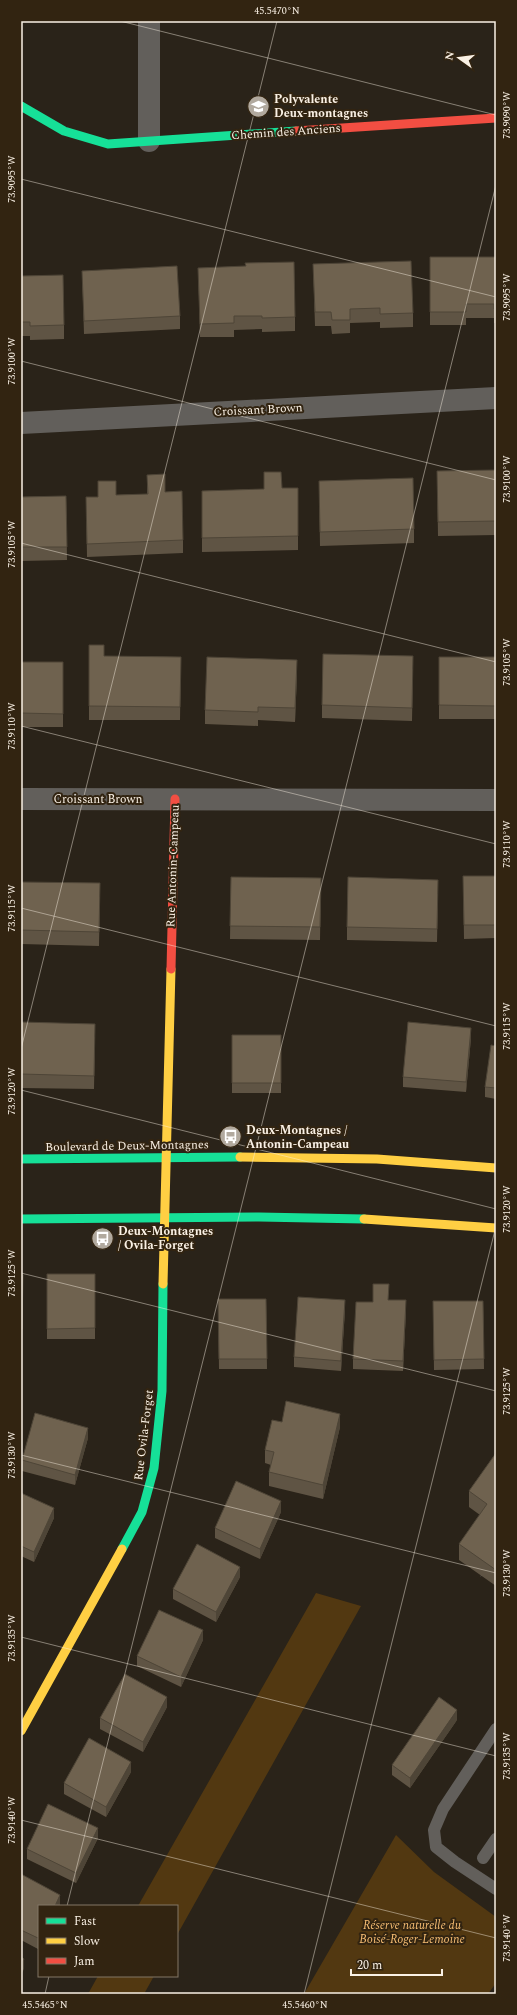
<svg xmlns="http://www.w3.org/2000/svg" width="517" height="2015" font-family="Spectral,serif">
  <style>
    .green { fill: #523811 }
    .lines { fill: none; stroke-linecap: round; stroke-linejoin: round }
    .lane { stroke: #625f5b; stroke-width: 12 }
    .street { stroke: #625f5b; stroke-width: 22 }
    .fast { stroke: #16e098; stroke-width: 9 }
    .slow { stroke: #ffcf43; stroke-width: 9 }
    .jam { stroke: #f24e42; stroke-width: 9 }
    .tram { stroke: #635f5a; stroke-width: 1 }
    .wall { fill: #5f5444 }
    .shaded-wall { fill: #4e4537 }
    .building { fill: #6f624f; stroke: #4e4537 }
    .ticks { fill: none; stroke: #faf1e5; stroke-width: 1; stroke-opacity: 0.45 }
    .labels { text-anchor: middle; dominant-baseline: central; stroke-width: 4; stroke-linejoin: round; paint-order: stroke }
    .poi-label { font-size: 12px; font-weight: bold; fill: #faf1e5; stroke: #322411; text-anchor: start }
    .street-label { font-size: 12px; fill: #faf1e5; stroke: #322411 }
    .park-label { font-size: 12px; font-style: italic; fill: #f6bd73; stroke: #322411 }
    .neatline { fill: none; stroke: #faf1e5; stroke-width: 1.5 }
    .ticks-label { font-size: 10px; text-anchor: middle; fill: #faf1e5 }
  </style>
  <rect width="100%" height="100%" fill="#2a2319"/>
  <path class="green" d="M316 1593 361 1606 177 1935V1906H138Z
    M396 1835 434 1872 496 1917V1983L488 1994H304Z
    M98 1976H154L144 1994H88Z"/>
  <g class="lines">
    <path class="lane" d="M496 1729 443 1809 434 1830 436 1847 455 1862 496 1889
      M483 1858 496 1839"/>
    <path class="street" d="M149 141V21
      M21 423 496 398
      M21 799 496 800"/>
    <path class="fast" d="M21 106 64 131 108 144 296 131
      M21 1159 240 1157
      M21 1219 259 1217 364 1219
      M122 1549 142 1512 154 1468 162 1391 163 1284"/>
    <path class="slow" d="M240 1157 377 1159 496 1168
      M364 1219 496 1228
      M163 1284 171 969
      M21 1731 122 1549"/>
    <path class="jam" d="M296 131 496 118
      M171 969 175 799"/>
    <path class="tram" d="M481 1576 496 1554"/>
  </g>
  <path class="wall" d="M430 257H496V323H494V318H466V325H430Z
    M313 264 413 313V327L380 328V322L350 323V333L332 334 331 326H315Z
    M198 268 295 317V331L262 332V329L234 330V337H200Z
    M82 271 180 316V329L84 334Z
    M21 276 64 325V339L30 340V336H21Z
    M496 470V535L438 536 437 471Z
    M147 475 165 492 183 540V553L87 557 86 497H98L116 495 147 494Z
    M319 481 414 529V543L320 546Z
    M282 488H298V550L202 552V491L264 489Z
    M66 496 67 560 21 561V497Z
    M89 645 104 656 181 657 180 720H89Z
    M439 657H496V719H439Z
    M21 662H63V727H21Z
    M413 669 412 721 322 718V705Z
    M297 674 295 722 258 720V726L205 724V710Z
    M463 876H496V938L464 939Z
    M231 877 321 878 320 940 230 939Z
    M21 882 100 897 99 946 21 944Z
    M438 894 437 942 347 940V927Z
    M21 1022 95 1037 94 1089 21 1088Z
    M232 1035H281V1093H232Z
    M471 1038 466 1092 403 1087V1077Z
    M496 1046V1099L485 1097V1087Z
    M47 1274H95V1339H47Z
    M21 1275H23L22 1339H21Z
    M218 1299H266L267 1369H219Z
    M389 1300 406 1310 403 1371 353 1369V1359L373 1302Z
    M433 1301H483L484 1369 434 1370Z
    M345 1310 341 1371 294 1367V1357Z
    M282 1422 340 1427 323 1499 269 1486V1472L271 1465 265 1463V1450Z
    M88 1438 75 1485 22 1471V1460Z
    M496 1453V1586L459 1560V1544L480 1515 469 1507V1491Z
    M21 1493 54 1518 34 1562 21 1556Z
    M281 1512 260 1559 215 1538V1528Z
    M240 1577 216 1622 173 1599V1589Z
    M203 1640 181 1687 137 1666V1656Z
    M167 1707 143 1752 100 1729V1718Z
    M457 1720 410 1788 392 1775V1765Z
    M131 1772 106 1817 64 1794V1783Z
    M98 1838 76 1883 27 1859V1849Z
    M21 1874 60 1905V1906H39L38 1949 21 1940Z"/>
  <path class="shaded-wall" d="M297 660V674L295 722V708Z
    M471 1028V1038L466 1092V1082Z
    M345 1300V1310L341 1371V1361Z
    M406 1300V1310L403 1371V1361Z
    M340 1414V1427L323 1499V1485Z
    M88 1428V1438L75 1485V1475Z
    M281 1501V1512L260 1559V1549Z
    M54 1508V1518L34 1562V1552Z
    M240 1567V1577L216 1622V1612Z
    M203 1630V1640L181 1687V1677Z
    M167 1697V1707L143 1752V1742Z
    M457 1710V1720L410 1788V1778Z
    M131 1762V1772L106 1817V1807Z
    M98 1828V1838L76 1883V1873Z
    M60 1895V1906H55Z
    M39 1936V1946L38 1949V1938Z
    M24 1959V1969L21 1975V1965Z"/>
  <path class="building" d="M430 257H496V309H494V304H466V312H430Z
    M411 261 413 313 380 314V308L350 309V320H332L331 312H315L313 264Z
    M294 262 295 317 262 318V316H234V323L200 324 198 268 246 266 245 263Z
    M177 266 180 316 84 321 82 271Z
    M63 275 64 325 30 326V322H21V276Z
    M496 470V521L438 522 437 471Z
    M264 472H281L282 488H298V536L202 538V491L264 489Z
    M165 474V492L182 491 183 540 87 544 86 497H98V481H116V495L148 494 147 475Z
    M413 478 414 529 320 532 319 481Z
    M66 496 67 547H21V497Z
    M89 645H104V656L181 657 180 707 89 706Z
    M323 654 413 656 412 708 322 705Z
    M207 657 297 660 295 708 258 707V712L205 710Z
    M439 657H496V706L439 705Z
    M21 662H63V714L21 713Z
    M463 876H496V925H464Z
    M231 877 321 878 320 927 230 926Z
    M348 877 438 880 437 929 347 927Z
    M21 882 100 883 99 932 21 930Z
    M21 1022 95 1024 94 1076 21 1074Z
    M408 1022 471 1028 466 1082 403 1077Z
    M232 1035H281V1083H232Z
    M491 1045 496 1046V1088L485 1087Z
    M47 1274H95V1328L47 1329Z
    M21 1275H23L22 1329H21Z
    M373 1284H389L388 1300H406L403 1361 353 1359 356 1302H373Z
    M298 1297 345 1300 341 1361 294 1357Z
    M218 1299H266L267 1359H219Z
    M433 1301H483L484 1359 434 1360Z
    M286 1401 340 1414 323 1485 269 1472 274 1452 265 1450 272 1420 282 1422Z
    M35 1413 88 1428 75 1475 22 1460Z
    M496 1453V1570L459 1544 487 1504 469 1491Z
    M236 1481 281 1501 260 1549 215 1528Z
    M21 1493 54 1508 34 1552 21 1546Z
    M197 1544 240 1567 216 1612 173 1589Z
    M159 1610 203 1630 181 1677 137 1656Z
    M125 1674 167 1697 143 1742 100 1718Z
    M439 1697 457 1710 410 1778 392 1765Z
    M89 1738 131 1762 106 1807 64 1783Z
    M48 1804 98 1828 76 1873 27 1849Z
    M21 1874 60 1895 55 1906H39V1936L38 1938 21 1930Z
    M21 1957 24 1959 21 1965Z"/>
  <path class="ticks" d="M120 21 496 115M21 179 496 297M21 361 496 480M21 543 496 662M21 726 496 844M21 908 496 1026M21 1049 277 21M21 1090 496 1209M21 1273 496 1391M21 1455 496 1573M21 1637 496 1756M21 1820 496 1938M67 1906 496 185M45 1994 49 1976M304 1994 496 1226"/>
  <defs>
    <symbol id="school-disc" viewBox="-11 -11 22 22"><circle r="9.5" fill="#b1a99e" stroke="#322411"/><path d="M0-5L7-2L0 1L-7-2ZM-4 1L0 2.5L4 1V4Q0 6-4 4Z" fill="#fff"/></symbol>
    <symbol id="bus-disc" viewBox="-11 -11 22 22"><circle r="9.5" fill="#b1a99e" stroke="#322411"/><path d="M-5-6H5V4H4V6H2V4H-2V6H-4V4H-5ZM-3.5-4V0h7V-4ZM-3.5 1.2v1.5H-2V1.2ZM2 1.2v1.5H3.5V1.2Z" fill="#fff"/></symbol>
  </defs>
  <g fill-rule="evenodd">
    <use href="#school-disc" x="246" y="94" width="25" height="25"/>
    <use href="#bus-disc" x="218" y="1124" width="25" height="25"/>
    <use href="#bus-disc" x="90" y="1226" width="25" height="25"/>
  </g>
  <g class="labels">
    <g class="poi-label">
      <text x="274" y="99">Polyvalente<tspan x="274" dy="14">Deux-montagnes</tspan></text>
      <text x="246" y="1130">Deux-Montagnes /<tspan x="246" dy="14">Antonin-Campeau</tspan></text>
      <text x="118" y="1231">Deux-Montagnes<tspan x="118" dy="14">/ Ovila-Forget</tspan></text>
    </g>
    <g class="street-label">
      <text transform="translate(286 132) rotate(-4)">Chemin des Anciens</text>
      <text transform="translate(258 410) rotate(-3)">Croissant Brown</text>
      <text x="98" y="799">Croissant Brown</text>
      <text transform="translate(173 866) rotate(-88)">Rue Antonin-Campeau</text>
      <text transform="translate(127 1146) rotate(-1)">Boulevard de Deux-Montagnes</text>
      <text transform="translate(144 1435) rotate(-83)">Rue Ovila-Forget</text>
    </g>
    <g class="park-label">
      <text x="412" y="1925">Réserve naturelle du<tspan x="412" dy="14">Boisé-Roger-Lemoine</tspan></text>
    </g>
  </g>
  <rect width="517" height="2015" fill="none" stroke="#322411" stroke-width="44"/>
  <rect x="38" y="1905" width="140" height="72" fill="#322411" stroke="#827666"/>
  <rect x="46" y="1918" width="20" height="6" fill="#16e098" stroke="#827666"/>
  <text x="74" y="1925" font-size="12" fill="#faf1e5">Fast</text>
  <rect x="46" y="1938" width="20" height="6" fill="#ffcf43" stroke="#827666"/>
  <text x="74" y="1945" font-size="12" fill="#faf1e5">Slow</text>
  <rect x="46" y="1958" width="20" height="6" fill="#f24e42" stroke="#827666"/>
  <text x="74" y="1965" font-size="12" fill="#faf1e5">Jam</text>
  <g transform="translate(459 58) rotate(284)" stroke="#322411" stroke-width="3" paint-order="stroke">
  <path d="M0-3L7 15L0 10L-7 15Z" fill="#faf1e5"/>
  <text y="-6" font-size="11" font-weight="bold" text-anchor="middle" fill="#faf1e5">N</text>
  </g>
  <path d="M351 1969v6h91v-6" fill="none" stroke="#faf1e5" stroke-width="2"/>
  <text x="357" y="1969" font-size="12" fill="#faf1e5" stroke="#322411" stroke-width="3" paint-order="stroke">20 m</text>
  <rect x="22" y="22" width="473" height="1971" class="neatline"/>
  <g class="ticks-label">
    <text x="277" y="14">45.5470°N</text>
    <text transform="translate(506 115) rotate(-90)" y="4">73.9090°W</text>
    <text transform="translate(11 179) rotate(-90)" y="4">73.9095°W</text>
    <text transform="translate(506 297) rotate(-90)" y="4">73.9095°W</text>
    <text transform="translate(11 361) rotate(-90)" y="4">73.9100°W</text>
    <text transform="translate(506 479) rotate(-90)" y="4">73.9100°W</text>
    <text transform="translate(11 544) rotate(-90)" y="4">73.9105°W</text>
    <text transform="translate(506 662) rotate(-90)" y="4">73.9105°W</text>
    <text transform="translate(11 726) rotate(-90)" y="4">73.9110°W</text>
    <text transform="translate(506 844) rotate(-90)" y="4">73.9110°W</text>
    <text transform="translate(11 908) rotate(-90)" y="4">73.9115°W</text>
    <text transform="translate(506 1026) rotate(-90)" y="4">73.9115°W</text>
    <text transform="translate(11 1091) rotate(-90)" y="4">73.9120°W</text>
    <text transform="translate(506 1209) rotate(-90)" y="4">73.9120°W</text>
    <text transform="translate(11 1273) rotate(-90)" y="4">73.9125°W</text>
    <text transform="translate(506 1391) rotate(-90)" y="4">73.9125°W</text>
    <text transform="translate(11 1455) rotate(-90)" y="4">73.9130°W</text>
    <text transform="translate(506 1573) rotate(-90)" y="4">73.9130°W</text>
    <text transform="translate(11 1638) rotate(-90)" y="4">73.9135°W</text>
    <text transform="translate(506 1756) rotate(-90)" y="4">73.9135°W</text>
    <text transform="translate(11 1820) rotate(-90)" y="4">73.9140°W</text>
    <text transform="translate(506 1938) rotate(-90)" y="4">73.9140°W</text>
    <text x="45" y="2008">45.5465°N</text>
    <text x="305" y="2008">45.5460°N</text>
  </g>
</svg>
